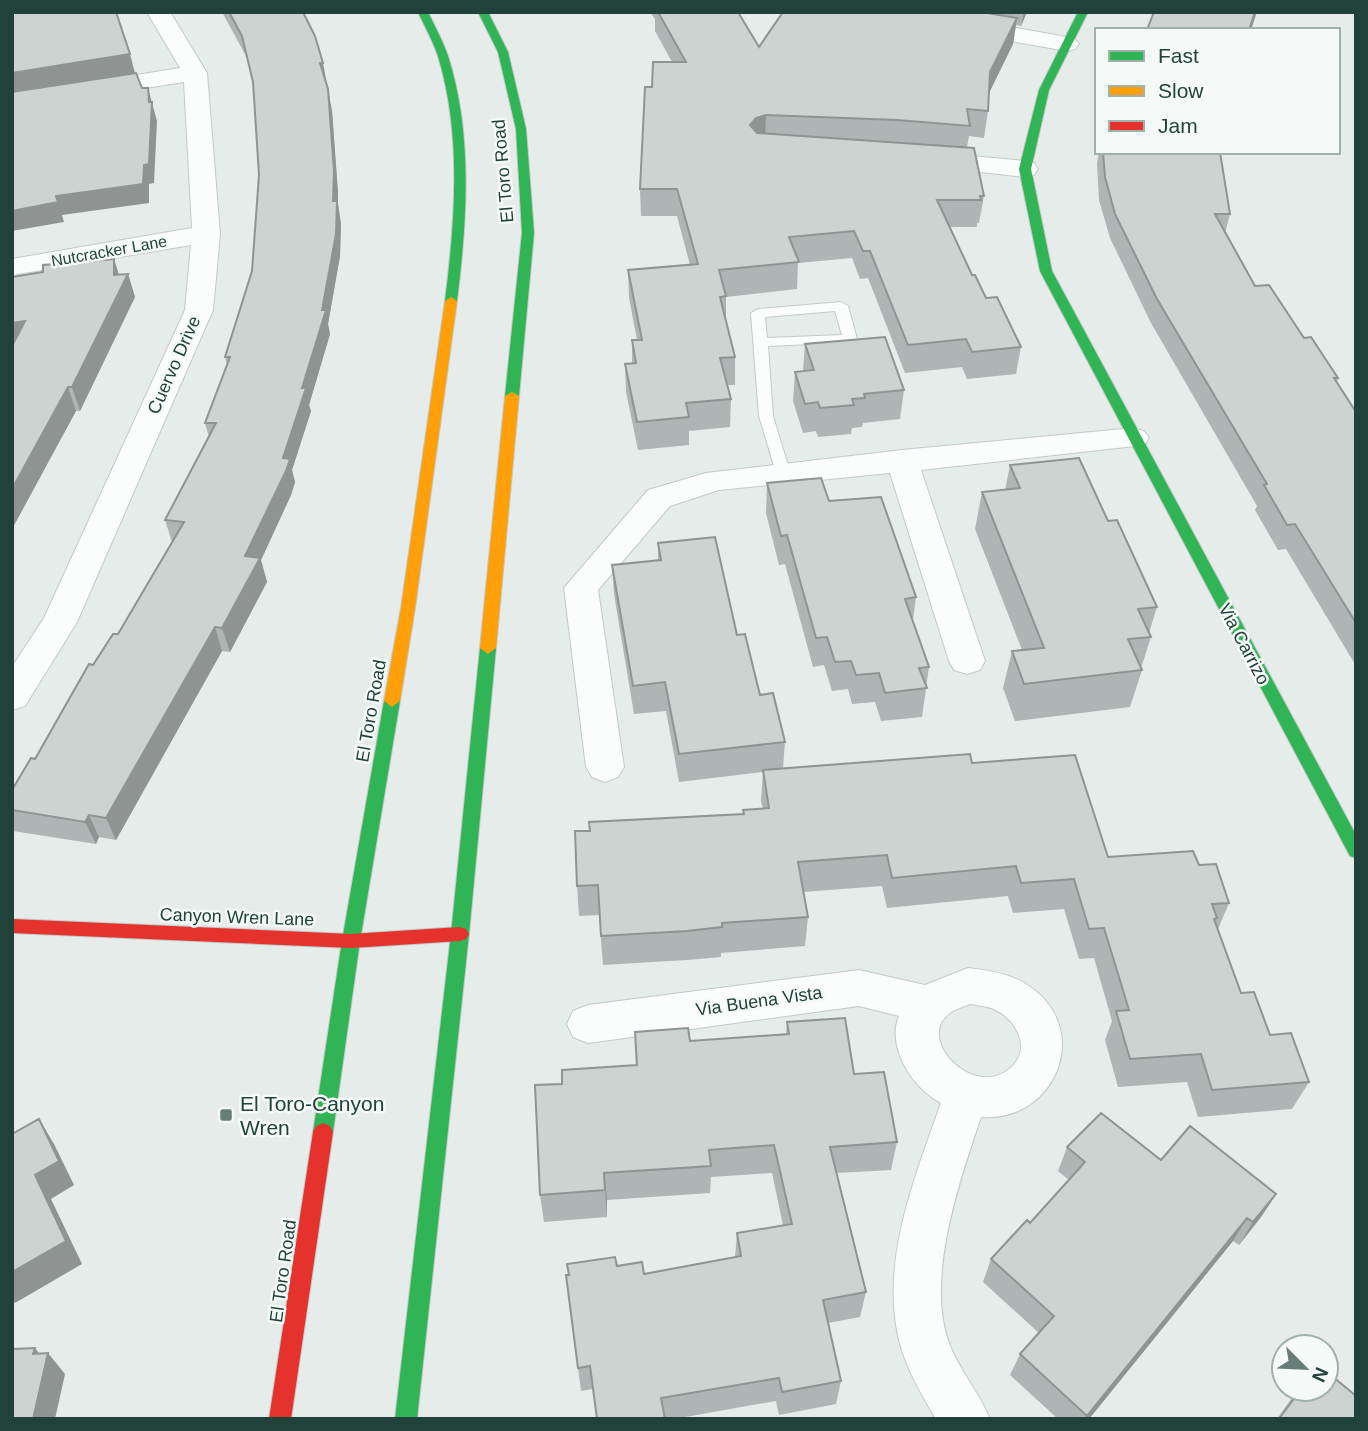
<svg xmlns="http://www.w3.org/2000/svg" width="1368" height="1431" font-family="Arial,sans-serif">
  <style>
    .lines { fill: none; stroke-linecap: round; stroke-linejoin: round }
    .lane-casing { stroke: #c3c9c7; stroke-width: 2 }
    .street-casing { stroke: #c3c9c7; stroke-width: 2 }
    .fast-casing { stroke: #c1c9c6; stroke-width: 2 }
    .slow-casing { stroke: #c1c9c6; stroke-width: 2 }
    .jam-casing { stroke: #c1c9c6; stroke-width: 2 }
    .lane { fill: #fbfcfc; fill-rule: evenodd }
    .street { fill: #fbfcfc; fill-rule: evenodd }
    .fast { fill: #30b455; fill-rule: evenodd }
    .slow { fill: #ff9f0a; fill-rule: evenodd }
    .jam { fill: #e5322d; fill-rule: evenodd }
    .wall { fill: #afb5b4 }
    .shaded-wall { fill: #8f9492 }
    .building { fill: #ccd3d1; stroke: #8f9492; stroke-width: 2 }
    .poi-dot { fill: #667e77; stroke: #f5faf8; stroke-width: 2.5 }
    .labels { text-anchor: middle; dominant-baseline: central; stroke-width: 5; stroke-linejoin: round; paint-order: stroke }
    .far-street-label { font-size: 16px; fill: #21423a; stroke: #f5faf8 }
    .street-label { font-size: 18px; fill: #21423a; stroke: #f5faf8 }
    .near-poi-label { font-size: 21px; fill: #21423a; stroke: #f5faf8; text-anchor: start }
  </style>
  <rect width="100%" height="100%" fill="#e6ece9"/>
  <g class="lines">
    <defs>
      <path id="lane" d="M841 302 848 306 857 339 855 342 768 346 773 416 790 472 787 476H777L759 416 751 313 758 309ZM835 311 842 335 767 338 765 317Z"/>
      <path id="street" d="M147 12H170L207 73 220 234 213 310 77 622 25 706 12 710V667L44 618 185 310 191 245 12 275V259L192 228 184 82 12 109V95L180 68Z
        M874 12H926L1067 37 1075 39 1079 44 1075 49 1067 51 885 19 877 17Z
        M928 152 1025 161 1034 163 1038 169 1034 175 1025 177 919 165 915 160 919 155Z
        M1133 428 1144 431 1149 438 1144 445 921 470 985 661 980 670 967 674 954 670 949 661 890 473 719 490 670 506 598 590 624 767 618 777 605 782 592 777 586 767 564 588 648 490 706 473 902 450Z
        M968 968C988 970 1012 974 1029 986 1094 1030 1055 1123 981 1117 960 1179 925 1279 949 1343 959 1370 979 1392 990 1419H936C921 1394 906 1368 899 1340 880 1261 915 1177 941 1103 913 1089 886 1047 899 1016L859 1006 588 1043 573 1037 567 1024 573 1011 588 1005 859 970 925 985ZM970 1004C977 1005 984 1006 991 1008 1012 1015 1031 1043 1015 1063 980 1106 912 1040 950 1013 955 1009 964 1007 970 1004Z"/>
      <path id="fast" d="M418 12H428C435 27 443 41 448 56 473 134 467 221 457 301L451 305 445 301C455 221 462 135 438 56 433 41 425 27 418 12Z
        M478 12H488L508 52 526 129 534 233 519 396 512 400 505 396 522 233 516 129 498 52Z
        M1078 12H1088L1049 90 1031 169 1052 271 1356 835V858L1350 856 1040 271 1019 169 1039 90Z
        M488 642 496 648 469 934 417 1419H395L451 934 480 648Z
        M392 695 400 701 360 941 333 1132 330 1138 323 1141 316 1138 313 1132 342 941 384 701Z"/>
      <path id="slow" d="M451 297 457 301 415 608 400 701 392 707 384 701 401 608 445 301Z
        M512 392 519 396 496 648 488 654 480 648 505 396Z"/>
      <path id="jam" d="M12 919 351 934 460 927 466 929 469 934 466 939 460 941 351 948 12 933Z
        M323 1123 330 1126 333 1132 291 1419H269L313 1132 316 1126Z"/>
    </defs>
    <use href="#lane" class="lane-casing"/>
    <use href="#street" class="street-casing"/>
    <use href="#fast" class="fast-casing"/>
    <use href="#slow" class="slow-casing"/>
    <use href="#jam" class="jam-casing"/>
    <use href="#lane" class="lane"/>
    <use href="#street" class="street"/>
    <use href="#fast" class="fast"/>
    <use href="#slow" class="slow"/>
    <use href="#jam" class="jam"/>
  </g>
  <path class="wall" d="M222 12H303L327 85H326L332 111 338 193V204L341 224 340 256 328 324 330 334 309 405 311 411 292 470 295 482 291 495 261 560 267 582 230 652 222 651 116 840 99 837 96 844 13 831 12 790 35 759 93 665 118 634 172 542 165 520 209 437 205 423 227 365 225 357 252 271 259 175 254 85 247 58Z
    M650 12H738L759 47 791 12H1027L1021 26 1016 25 1013 44 989 93 988 111 984 138 969 136 967 147 984 196 979 223H977V227H950L972 275 986 298 1021 347 1016 374 967 379 962 367 905 373 868 278 860 279 852 258 798 263 797 289 726 297V320L735 357V385H727L731 399 730 427 689 431V445L638 450 626 392 625 364H632V340H637L629 298 628 270 690 265 677 216H641L640 189 652 87 672 62 655 31V19Z
    M1099 152H1220L1230 214 1225 233 1255 286 1304 338 1338 378 1337 383 1356 412V666L1286 549 1278 550 1255 510 1257 506 1151 323 1110 238 1099 200 1097 163Z
    M114 259 119 275 128 274 135 297 80 411H76L12 529V277Z
    M805 344 904 390 900 419 863 423 862 427 852 428 851 434 818 437 816 431 803 433 793 401 795 372 803 371Z
    M1010 465 1108 521 1157 607 1149 633 1151 637 1141 668 1142 670 1130 707 1015 721 1003 688 1012 651 1022 650 975 529 982 492 1005 490Z
    M767 483 829 501 916 597 913 620 929 667 922 717 881 721 875 702 852 704 848 689 832 691 824 665 813 667 785 564 779 565 766 513Z
    M658 543 737 635 760 695 785 742 783 768 972 763 1108 857 1199 865 1229 903 1218 929 1241 993 1270 1035 1309 1082 1292 1109 1198 1117 1187 1082 1118 1087 1105 1040 1112 1021 1094 958 1079 959 1064 909 1013 913 1008 896 887 908 882 886 803 892 808 917 805 946 721 953V957L687 960 603 965 599 915 579 916 577 886 590 831 743 814V810L763 809 761 801 763 772 679 782 666 711 634 714 614 594 612 565 658 560Z
    M787 1022 854 1074 897 1142 891 1170 836 1173 866 1292 860 1317 828 1323 841 1381 836 1404 779 1415 776 1401 674 1419H597L593 1389 581 1391 566 1275H569L567 1264 617 1266 644 1274 735 1257 737 1233 783 1225 772 1173 711 1177 710 1193 607 1200V1217L544 1222 540 1195 562 1084 636 1065 635 1032 690 1041 786 1034Z
    M1067 1147 1161 1160 1276 1194 1261 1217 1239 1245 1233 1241 1089 1419H1058L1010 1375 1020 1354 1039 1333 983 1282 991 1259 1030 1223 1069 1180 1058 1171Z
    M1298 1389H1326L1356 1419H1277Z"/>
  <path class="shaded-wall" d="M1024 12H1027L1021 26Z
    M1255 12H1257L1251 30H1249Z
    M1017 18 1013 44 986 99 990 72Z
    M130 54 135 73 12 92V73Z
    M320 63H323L327 85H324Z
    M148 88 157 121 154 183 149 184V203L62 215 64 222 12 231V211L144 165 149 102Z
    M328 89 332 111 338 193V204L341 224 340 256 328 324 330 334 309 405 311 411 292 470 295 482 291 495 261 560 267 582 230 652 222 628 245 556 283 458 322 310 333 201Z
    M766 115 765 141 750 125 756 118Z
    M114 259 121 282 128 274 135 297 80 411 72 387 114 275Z
    M25 321 12 348V323Z
    M68 387 76 411 12 529V489Z
    M215 627 222 651 116 840 106 818Z
    M89 815 99 837 96 844 85 822Z
    M39 1119 54 1144 74 1185 51 1199 82 1264 15 1303 12 1300V1272L35 1175Z
    M604 1173 607 1200V1217L605 1190Z
    M1276 1194 1261 1217 1239 1245 1253 1222Z
    M1247 1218 1233 1241 1089 1419H1085Z
    M35 1348 46 1362 48 1353 65 1374 55 1419H33V1354Z"/>
  <path class="building" d="M12 12H116L130 54 12 73Z
    M229 12H303L315 36 323 63H320L328 89 334 171 333 201H337L336 234 322 310H326L302 388H306L283 458 290 459 286 471 245 556 260 558 222 628 215 627 106 818 89 815 85 822 12 810V790L31 758 35 759 89 664 93 665 113 634H118L184 522 165 520 216 423H205L230 357H225L252 271 259 175 253 82 242 36Z
    M658 12H738L759 47 783 12H981L1017 18 990 72 988 111 967 109 970 126 897 120 766 115 756 118 750 125 757 133 974 148 984 196H980L981 200H937L972 275H975L986 298 997 297 1021 347 972 352 966 339 908 345 870 251H863L854 231 789 237 799 262 719 270 726 296 720 297 735 357 720 358 731 399 686 403 689 417 637 422 625 364 636 363 632 340H642L628 270 698 264 677 189H640L645 87H652L653 62H686Z
    M1154 12H1255L1249 30H1147Z
    M136 73 142 88H148L149 102H152L149 164 144 165 143 184 56 196 58 202 12 211V92Z
    M1103 152H1220L1230 214H1215L1255 286 1269 285 1304 338 1311 337 1338 378H1334L1356 412V623L1295 524 1287 525 1264 485 1267 484 1157 299 1115 214 1105 177Z
    M114 259V275L128 274 72 387H68L12 489V346L25 321 12 323V277L43 272V265Z
    M885 337 904 390 864 394 865 398 852 399 854 405 820 408 818 402 805 404 795 372 814 370 805 344Z
    M1079 458 1108 521 1117 520 1157 607 1138 609 1151 637 1128 639 1142 670 1024 684 1012 651 1044 648 982 492 1020 488 1010 465Z
    M821 478 829 501 881 497 916 597 905 599 929 667 919 668 927 688 885 693 879 673 856 675 851 661 835 662 827 637 816 638 787 535 781 536 767 483Z
    M715 537 737 635 745 634 760 695 773 693 785 742 679 754 665 682 633 686 612 565 661 560 658 543Z
    M970 754 972 763 1075 755 1108 857 1193 851 1199 865 1216 864 1229 903 1212 904 1217 918 1214 919 1241 993 1254 992 1270 1035 1291 1033 1309 1082 1212 1090 1201 1054 1130 1059 1116 1011 1129 1010 1104 928 1089 929 1074 879 1021 883 1016 866 892 878 887 855 798 862 808 917 722 923V927L687 931 601 936 598 885 577 886 575 831H590L589 822 744 814 743 810 769 808 763 770Z
    M845 1018 854 1074 884 1072 897 1142 830 1147 866 1292 823 1300 841 1381 782 1392 779 1378 661 1398 665 1419H597L590 1366 578 1368 566 1275H569L567 1264 615 1257 617 1266 642 1262 644 1274 741 1256 737 1233 792 1224 774 1145 709 1150 711 1166 604 1173 605 1190 540 1195 535 1085 562 1084V1070L637 1065 635 1032 688 1028 690 1041 789 1034 787 1022Z
    M1101 1113 1161 1160 1190 1126 1276 1194 1253 1222 1247 1218 1087 1416 1020 1354 1054 1316 991 1259 1027 1220 1030 1223 1085 1162 1067 1147Z
    M39 1119 59 1161 35 1175 66 1241 12 1272V1134Z
    M35 1348 33 1354 48 1353 33 1419H12V1349Z
    M1326 1371 1356 1396V1419H1279L1301 1389H1326Z"/>
  <rect class="poi-dot" x="219" y="1108" width="14" height="14" rx="3.5"/>
  <g class="labels">
    <g class="far-street-label">
      <text transform="translate(109 251) rotate(-10)">Nutcracker Lane</text>
    </g>
    <g class="street-label">
      <text transform="translate(503 171) rotate(-95)">El Toro Road</text>
      <text transform="translate(174 365) rotate(-66)">Cuervo Drive</text>
      <text transform="translate(1244 644) rotate(62)">Via Carrizo</text>
      <text transform="translate(371 711) rotate(-80)">El Toro Road</text>
      <text transform="translate(237 917) rotate(2)">Canyon Wren Lane</text>
      <text transform="translate(759 1001) rotate(-8)">Via Buena Vista</text>
      <text transform="translate(283 1271) rotate(-82)">El Toro Road</text>
    </g>
    <g class="near-poi-label">
      <text x="240" y="1103">El Toro-Canyon<tspan x="240" dy="24">Wren</tspan></text>
    </g>
  </g>
  <rect width="1368" height="1431" fill="none" stroke="#21423a" stroke-width="28"/>
  <rect x="1095" y="28" width="245" height="126" fill="#f5faf8" stroke="#a0b0ac" stroke-width="2"/>
  <rect x="1109" y="51" width="35" height="10" fill="#30b455" stroke="#a0b0ac" stroke-width="2"/>
  <text x="1158" y="63" font-size="21" fill="#21423a">Fast</text>
  <rect x="1109" y="86" width="35" height="10" fill="#ff9f0a" stroke="#a0b0ac" stroke-width="2"/>
  <text x="1158" y="98" font-size="21" fill="#21423a">Slow</text>
  <rect x="1109" y="121" width="35" height="10" fill="#e5322d" stroke="#a0b0ac" stroke-width="2"/>
  <text x="1158" y="133" font-size="21" fill="#21423a">Jam</text>
  <g transform="translate(1305 1368) rotate(114)"><circle r="33" fill="#f5faf8" stroke="#a0b0ac" stroke-width="2"/>
  <path d="M0-5L12 26L0 18L-12 26Z" fill="#667e77"/>
  <text y="-10" font-size="19" font-weight="bold" text-anchor="middle" fill="#21423a">N</text>
  </g>
</svg>
